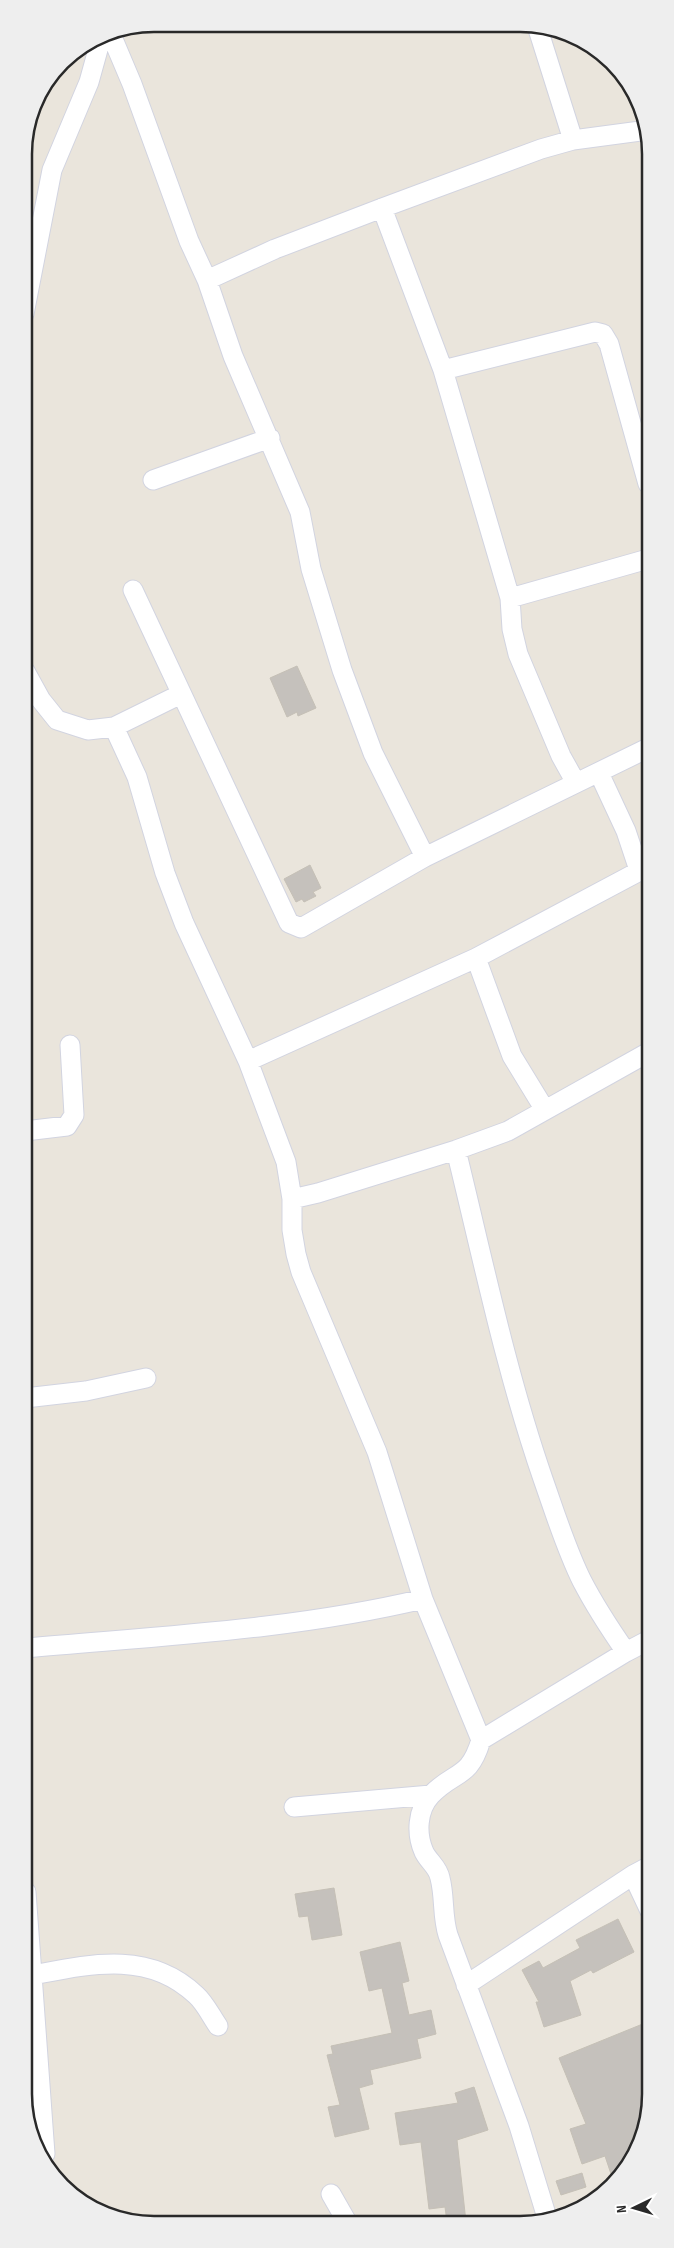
<svg xmlns="http://www.w3.org/2000/svg" width="674" height="2248" font-family="'Sofia Sans Condensed',sans-serif">
  <style>
    .building { fill: #c5c1bc; stroke: #c5c0b6 }
    .lines { fill: none; stroke-linecap: round; stroke-linejoin: round }
    .minor-casing { stroke: #d2d4e0; stroke-width: 21 }
    .minor { stroke: #fff; stroke-width: 19 }
    .rim { fill: none; stroke: #292929; stroke-width: 2.5 }
  </style>
  <rect width="100%" height="100%" fill="#eae5dc"/>
  <path class="building" d="M297 666 316 708 298 716 297 712 287 717 270 678Z
    M310 865 321 888 313 892 316 896 304 902 302 899 296 902 284 879Z
    M334 1888 342 1935 312 1940 308 1916 299 1917 295 1894Z
    M618 1919 634 1952 593 1973 591 1970 570 1981 581 2015 544 2027 536 2002H539L522 1970 539 1961 543 1968 580 1948 576 1940Z
    M400 1942 409 1981 402 1983 409 2015 431 2010 436 2034 417 2039 421 2058 370 2070 373 2084 359 2088 369 2129 335 2137 328 2107 340 2105 327 2055 333 2054 331 2046 392 2033 382 1988 369 1991 360 1952Z
    M650 2021V2102L640 2143 614 2183 605 2156 582 2164 570 2129 586 2124 559 2058Z
    M474 2087 488 2130 457 2140 466 2222H447L445 2207 429 2209 421 2142 400 2145 395 2113 458 2103 455 2093Z
    M582 2173 586 2187 561 2195 556 2181Z"/>
  <g class="lines">
    <defs>
      <path id="minor" d="M537 26 573 140
        M110 32 132 84 189 241 207 280 233 356 300 512 311 569 342 670 373 753 425 857
        M382 208 443 370 510 598 512 629 518 654 561 756 576 783
        M207 280 275 249 382 208 541 149 573 140 648 130
        M24 314 52 170 89 82 102 35
        M443 370 595 332 603 334 609 344 648 484
        M153 480 270 438
        M133 590 289 923 301 928 425 857 648 748
        M510 598 648 559
        M25 671 41 700 57 720 88 730 114 727 181 694
        M114 727 137 777 165 873 184 923 248 1061 286 1162 292 1199V1230L296 1254 301 1272 377 1452 423 1599 481 1740C469 1780 455 1770 431 1795 417 1810 416 1834 424 1852 429 1862 438 1867 440 1878 445 1897 442 1916 448 1935L519 2126 548 2221
        M599 773 626 831 639 870
        M476 958 512 1056 545 1110
        M248 1061 476 958 649 866
        M25 1131 67 1126 74 1115 70 1045
        M456 1150C483 1260 506 1372 543 1479 555 1513 566 1549 582 1581 595 1606 610 1629 626 1652
        M292 1199 318 1193 456 1150 508 1131 649 1052
        M25 1398 86 1391 146 1378
        M26 1648C158 1636 293 1630 423 1599
        M481 1740 626 1652 649 1640
        M294 1807 431 1795
        M633 1875 650 1911
        M26 1892 45 2154
        M33 1975C90 1964 149 1950 196 1995 205 2003 211 2016 218 2026
        M466 1985 633 1875 650 1866
        M331 2194 347 2222"/>
    </defs>
    <use href="#minor" class="minor-casing"/>
    <use href="#minor" class="minor"/>
  </g>
  <path d="M0 0H674V2248H0ZM154 32H520A122 122 0 0 1 642 154V2094A122 122 0 0 1 520 2216H154A122 122 0 0 1 32 2094V154A122 122 0 0 1 154 32Z" fill="#eee" fill-rule="evenodd"/>
  <path class="rim" d="M154 32H520A122 122 0 0 1 642 154V2094A122 122 0 0 1 520 2216H154A122 122 0 0 1 32 2094V154A122 122 0 0 1 154 32Z"/>
  <g transform="translate(634 2208) rotate(265)" stroke="#ffffff" stroke-width="4" paint-order="stroke">
  <path d="M0-4L9 19L0 12L-9 19Z" fill="#292929"/>
  <text y="-8" font-size="14" font-weight="bold" text-anchor="middle" fill="#292929">N</text>
  </g>
</svg>
